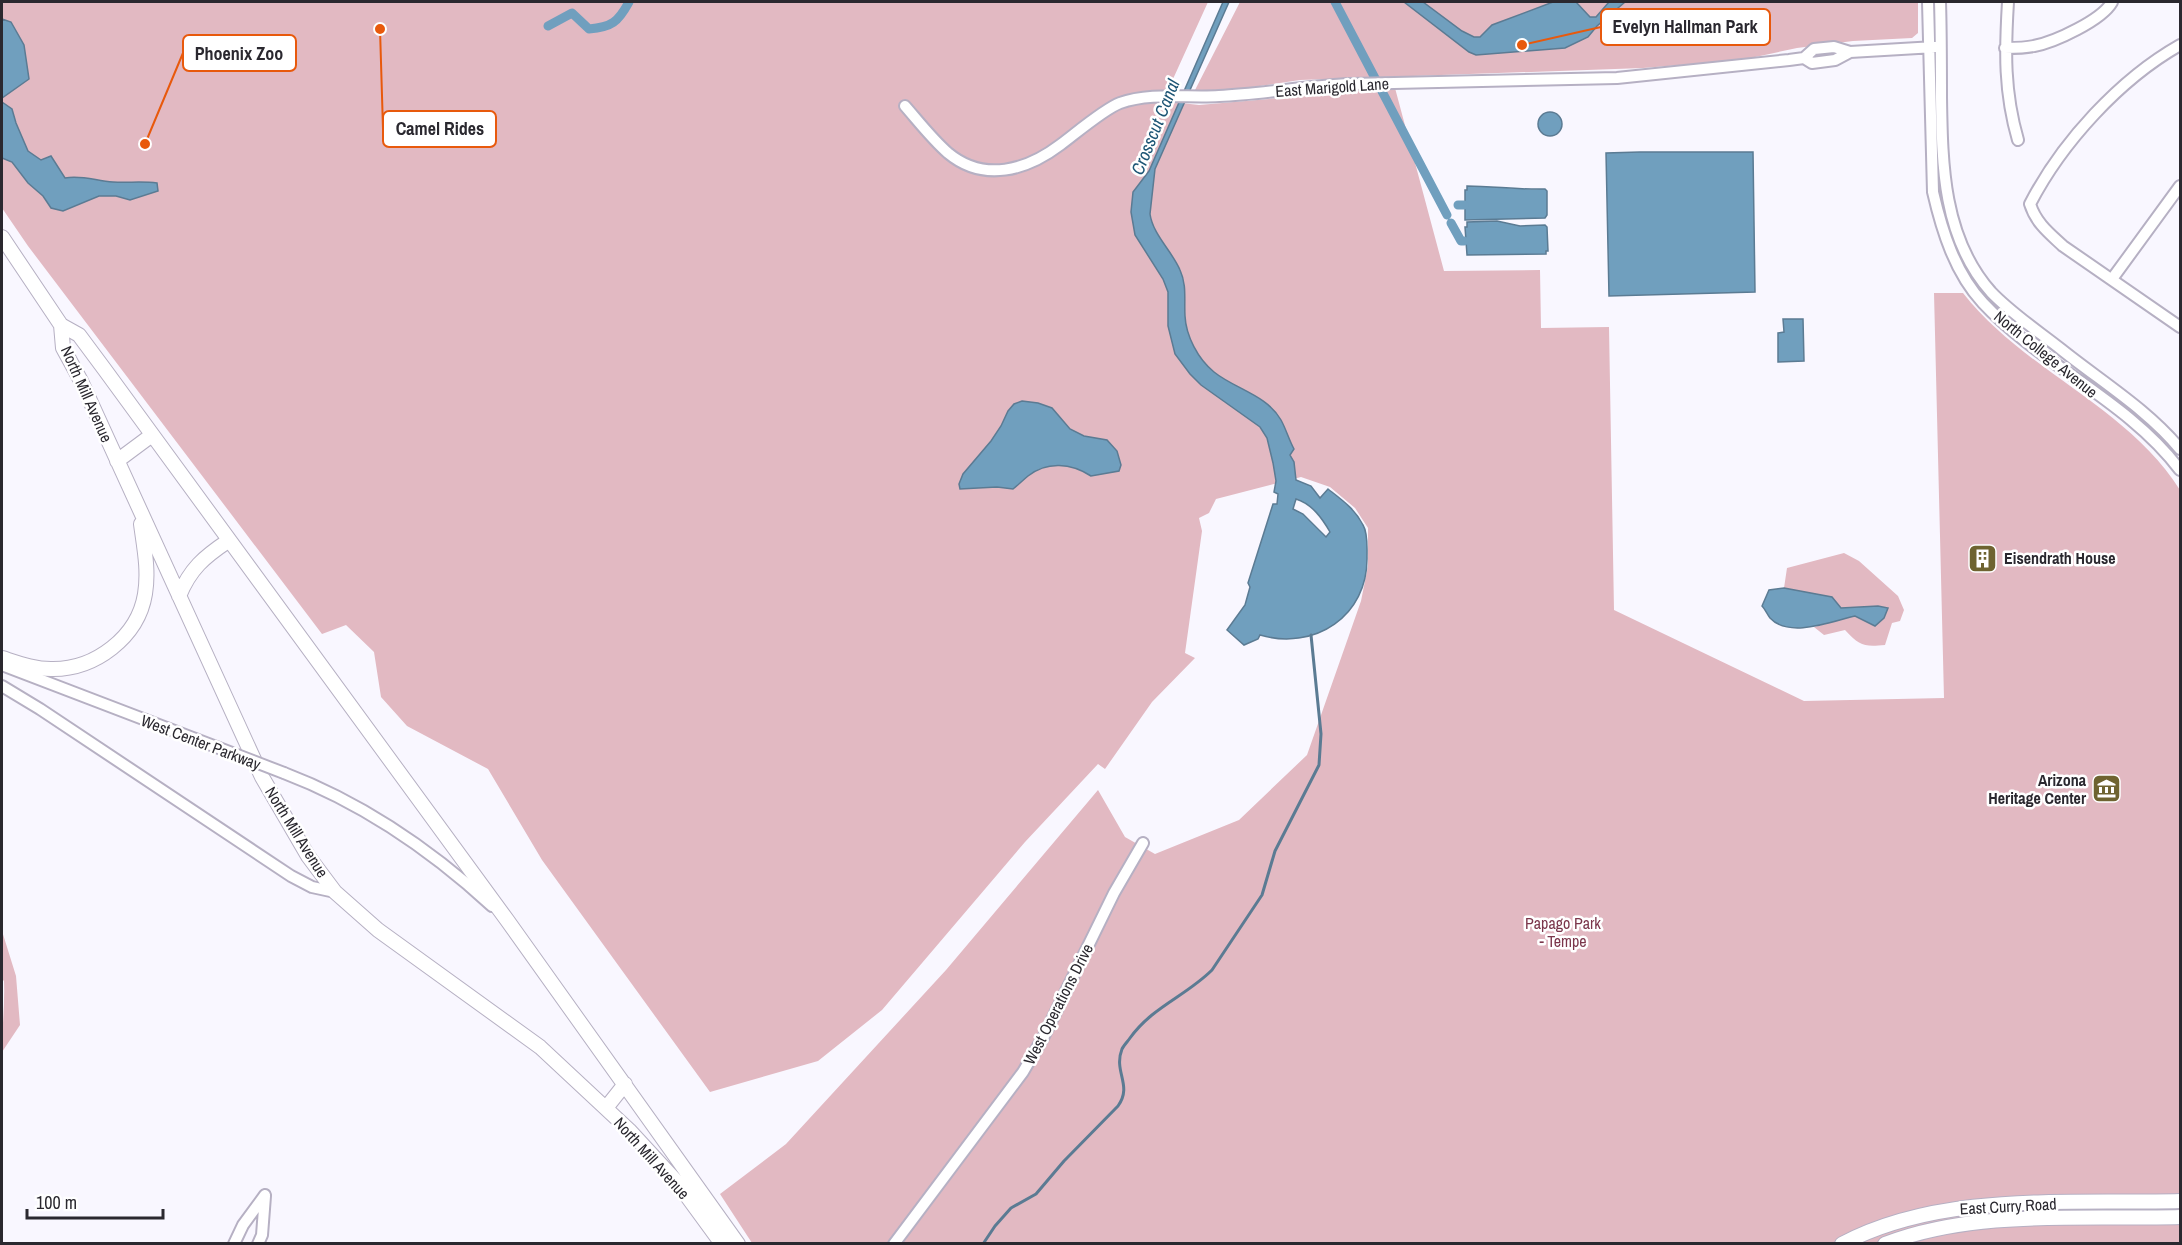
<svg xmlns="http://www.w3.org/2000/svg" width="2182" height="1245" font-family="'Archivo Narrow',sans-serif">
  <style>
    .green { fill: #e2b9c2 }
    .water { fill: #709fbe; stroke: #5b7b93; stroke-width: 1.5; fill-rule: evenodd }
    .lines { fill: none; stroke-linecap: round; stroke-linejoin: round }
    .stream { stroke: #5b7b93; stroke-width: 3 }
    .canal { stroke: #709fbe; stroke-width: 9 }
    .minor-casing { stroke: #b6b0c3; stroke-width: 14 }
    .major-casing { stroke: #b6b0c3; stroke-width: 16 }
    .minor { stroke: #fff; stroke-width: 10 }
    .major { stroke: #fff; stroke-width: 14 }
    .minor-bridge-casing { stroke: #b6b0c3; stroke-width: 14; stroke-linecap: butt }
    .minor-bridge { stroke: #fff; stroke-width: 10 }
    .labels { text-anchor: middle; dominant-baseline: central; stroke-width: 5; stroke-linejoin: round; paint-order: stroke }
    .street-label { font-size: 16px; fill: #2a282f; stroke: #fff }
    .poi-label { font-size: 16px; font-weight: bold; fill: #2a282f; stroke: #fff; text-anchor: start }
    .park-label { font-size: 16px; fill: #7b364b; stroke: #fff }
    .water-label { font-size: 18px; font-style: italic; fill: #1d5575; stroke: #fff }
    .leader { fill: none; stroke: #e8590c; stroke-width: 2 }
    .callout-dot { fill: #e8590c; stroke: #fff; stroke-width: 2 }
    .callout { fill: #fff; stroke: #e8590c; stroke-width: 2 }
    .callout-label { font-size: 18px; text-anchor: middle; font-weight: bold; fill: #2a282f }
  </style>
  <rect width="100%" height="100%" fill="#f9f7ff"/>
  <path class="green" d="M2 2H1208L1163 101 1199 105 1395 88 1444 271 1540 270 1541 328 1609 327 1614 610 1804 701 1944 698 1934 293H1963C2024 371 2127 406 2180 490V1243H752L720 1194 786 1144 946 970 1098 790 1125 837 1155 854 1239 820 1307 755 1361 601 1368 566V528L1355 508 1330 487 1301 477 1216 499 1209 513 1199 518 1202 531 1185 653 1195 658 1152 702 1105 769 1098 764 1025 842 882 1010 818 1061 710 1092 542 860 488 769 407 726 381 697 374 652 346 625 322 634 28 246 2 208Z
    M1240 2H1918V33L1912 38 1853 41 1797 48 1741 60 1643 68 1300 80 1246 88 1194 92Z
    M1844 553 1859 561 1898 596 1904 610 1900 621 1892 623 1885 645C1864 647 1860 646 1845 630L1824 635 1814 627 1855 616 1884 618 1888 608 1878 606 1841 608 1784 588 1787 568Z
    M2 931 16 976 20 1025 2 1052C2 1027 5 1005 4 981L2 979Z"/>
  <path class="water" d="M1223 2H1229L1155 169 1150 214C1153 235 1172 251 1180 270 1187 285 1184 300 1185 316 1186 336 1198 359 1214 372 1235 389 1267 395 1281 420 1286 429 1289 440 1294 449L1290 455 1294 462 1296 480 1311 486 1320 498 1328 489C1342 500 1355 509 1363 525 1368 533 1367 547 1367 557 1368 616 1315 651 1260 635L1258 639 1244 645 1227 630 1245 605 1250 587 1248 583 1273 504H1277L1278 494 1274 492 1276 481 1273 463 1267 438 1260 427 1201 385 1190 374 1175 354 1168 326V292L1163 279 1135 235 1131 212 1133 192 1149 171ZM1296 499C1312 504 1322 518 1330 532L1326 537 1303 514 1293 509Z
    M1404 2H1423L1462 31 1474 37H1480L1492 25 1553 2H1576L1590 17H1596L1609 2H1625L1597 26 1588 37 1565 48 1476 55 1469 52Z
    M2 19 11 22 24 45 29 79 2 98Z
    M2 102 12 109 16 123 28 151 41 160 51 156 65 178C83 175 96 181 113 182 128 183 142 181 157 183L158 191 130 200 116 196H99L63 211 51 208 43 196 28 183 12 162 2 158Z
    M1538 124a12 12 0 1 1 24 0a12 12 0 1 1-24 0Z
    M1640 152H1753L1755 292 1609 296 1606 153Z
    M1467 186C1493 186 1519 190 1545 189L1547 191V215L1545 218 1465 220V190H1467Z
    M1497 221 1520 226 1545 225 1547 227 1548 251H1546V254L1467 255 1465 227H1467V222Z
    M1783 319H1803L1804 361 1778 362V333L1784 332Z
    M1022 401 1038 403 1052 408 1070 429 1084 436 1107 440 1117 451 1121 465 1119 471 1091 476C1071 463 1047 461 1028 476 1022 481 1018 485 1013 489L997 487 960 489 959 484 963 474 991 441 1001 426 1008 411 1014 404Z
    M1784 588 1832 597 1841 608 1878 606 1888 608 1884 618 1875 626 1855 616C1833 621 1789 639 1770 618 1767 614 1765 609 1762 606L1769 590Z"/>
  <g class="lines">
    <path class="stream" d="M983 1244 995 1226 1011 1208 1036 1194 1064 1161 1118 1106C1133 1085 1113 1072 1122 1049 1124 1045 1128 1041 1130 1038 1152 1007 1186 996 1212 970L1262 895 1275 851 1319 765 1321 734 1311 635"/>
    <path class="canal" d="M1335 2 1447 215
      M548 26 572 13 589 29C612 27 618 22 629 2
      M1458 205H1464
      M1451 223 1461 241H1464"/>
    <defs>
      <path id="minor" d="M1928 2 1933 192C1942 231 1955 273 1983 303 2042 366 2128 401 2180 470
        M1940 2C1941 33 1941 65 1941 97 1942 165 1943 238 1991 292 2012 314 2038 331 2062 350 2102 382 2148 410 2180 449
        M2008 2C2005 51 2004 92 2018 140
        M2180 45C2120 79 2062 142 2030 204 2036 223 2049 233 2063 246L2180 327
        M2005 48C2015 48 2025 48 2034 46 2055 42 2102 20 2112 2
        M1804 58 1812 63 1835 60 1850 52 1935 47
        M905 106C919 122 932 139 948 153 984 183 1027 170 1060 145 1075 134 1104 109 1120 103 1150 92 1188 98 1219 96 1263 94 1306 86 1350 84L1617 78 1789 60 1804 58 1814 49 1834 47 1850 52
        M2112 279 2180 186
        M2 665 219 748
        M2 686 40 709 291 876 312 887 335 892
        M284 773C363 803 430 849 492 906
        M234 1244 243 1225 265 1195
        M258 1244 262 1235 265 1196
        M894 1244 1023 1072 1044 1036 1114 893 1143 843"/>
      <path id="major" d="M2 237 61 325 79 335 105 370 507 920 738 1244
        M61 325 63 348 81 381 262 777 308 856 335 892 378 930 540 1047 629 1130 676 1181 722 1244
        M117 461 152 435
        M179 596C190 569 204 557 228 541
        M2 658C18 663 34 669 51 669 95 670 138 637 145 594 149 570 144 547 141 524
        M606 1108 625 1084
        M1842 1244C1942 1191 2070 1204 2180 1201
        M1885 1244C1975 1209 2085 1220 2180 1217"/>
    </defs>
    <use href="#minor" class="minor-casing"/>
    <use href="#major" class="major-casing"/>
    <use href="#minor" class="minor"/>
    <use href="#major" class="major"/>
    <defs>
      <path id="minor-bridge" d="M219 748 284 773"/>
    </defs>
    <use href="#minor-bridge" class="minor-bridge-casing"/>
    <use href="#minor-bridge" class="minor-bridge"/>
  </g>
  <defs>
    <symbol id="building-square" viewBox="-11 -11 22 22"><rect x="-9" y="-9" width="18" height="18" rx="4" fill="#6e6330" stroke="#fff"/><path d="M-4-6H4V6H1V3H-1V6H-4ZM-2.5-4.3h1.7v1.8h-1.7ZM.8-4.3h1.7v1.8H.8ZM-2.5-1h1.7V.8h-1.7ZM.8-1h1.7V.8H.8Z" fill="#fff"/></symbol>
    <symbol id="museum-square" viewBox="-11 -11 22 22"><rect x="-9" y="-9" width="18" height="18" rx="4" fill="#6e6330" stroke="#fff"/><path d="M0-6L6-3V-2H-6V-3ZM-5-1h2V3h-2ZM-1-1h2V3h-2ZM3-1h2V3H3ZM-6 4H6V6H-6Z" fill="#fff"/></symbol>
  </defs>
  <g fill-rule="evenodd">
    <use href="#building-square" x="1966" y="542" width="33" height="33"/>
    <use href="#museum-square" x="2090" y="772" width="33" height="33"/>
  </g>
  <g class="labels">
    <g class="street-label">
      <text transform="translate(1332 87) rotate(-4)">East Marigold Lane</text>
      <text transform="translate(2046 354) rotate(39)">North College Avenue</text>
      <text transform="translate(87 394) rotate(66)">North Mill Avenue</text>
      <text transform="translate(201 742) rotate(21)">West Center Parkway</text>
      <text transform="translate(297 832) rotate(58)">North Mill Avenue</text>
      <text transform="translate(1058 1004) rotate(-63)">West Operations Drive</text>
      <text transform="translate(652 1158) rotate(48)">North Mill Avenue</text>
      <text transform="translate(2008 1206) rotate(-3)">East Curry Road</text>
    </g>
    <g class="poi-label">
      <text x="2004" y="558">Eisendrath House</text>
      <text x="2086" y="780" text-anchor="end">Arizona<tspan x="2086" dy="18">Heritage Center</tspan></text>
    </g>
    <g class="park-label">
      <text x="1563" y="923">Papago Park<tspan x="1563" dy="18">- Tempe</tspan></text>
    </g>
    <g class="water-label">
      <text transform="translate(1155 127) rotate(-68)">Crosscut Canal</text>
    </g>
  </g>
  <path class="leader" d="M1522 45L1601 27M145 144L183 53M380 29L383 129"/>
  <g class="callout-dot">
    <circle cx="1522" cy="45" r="6"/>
    <circle cx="145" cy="144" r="6"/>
    <circle cx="380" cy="29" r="6"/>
  </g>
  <g class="callout">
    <rect x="1601" y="9" width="169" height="36" rx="6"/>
    <rect x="183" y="35" width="113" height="36" rx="6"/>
    <rect x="383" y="111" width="113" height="36" rx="6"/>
  </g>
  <g class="callout-label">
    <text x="1685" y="33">Evelyn Hallman Park</text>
    <text x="239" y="60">Phoenix Zoo</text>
    <text x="440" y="135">Camel Rides</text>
  </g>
  <rect width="2182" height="1245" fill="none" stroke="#2a282f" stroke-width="6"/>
  <path d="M27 1209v9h136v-9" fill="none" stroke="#2a282f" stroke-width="3"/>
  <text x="36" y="1209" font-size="18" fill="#2a282f" stroke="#ffffff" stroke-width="4.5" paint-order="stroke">100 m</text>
</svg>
